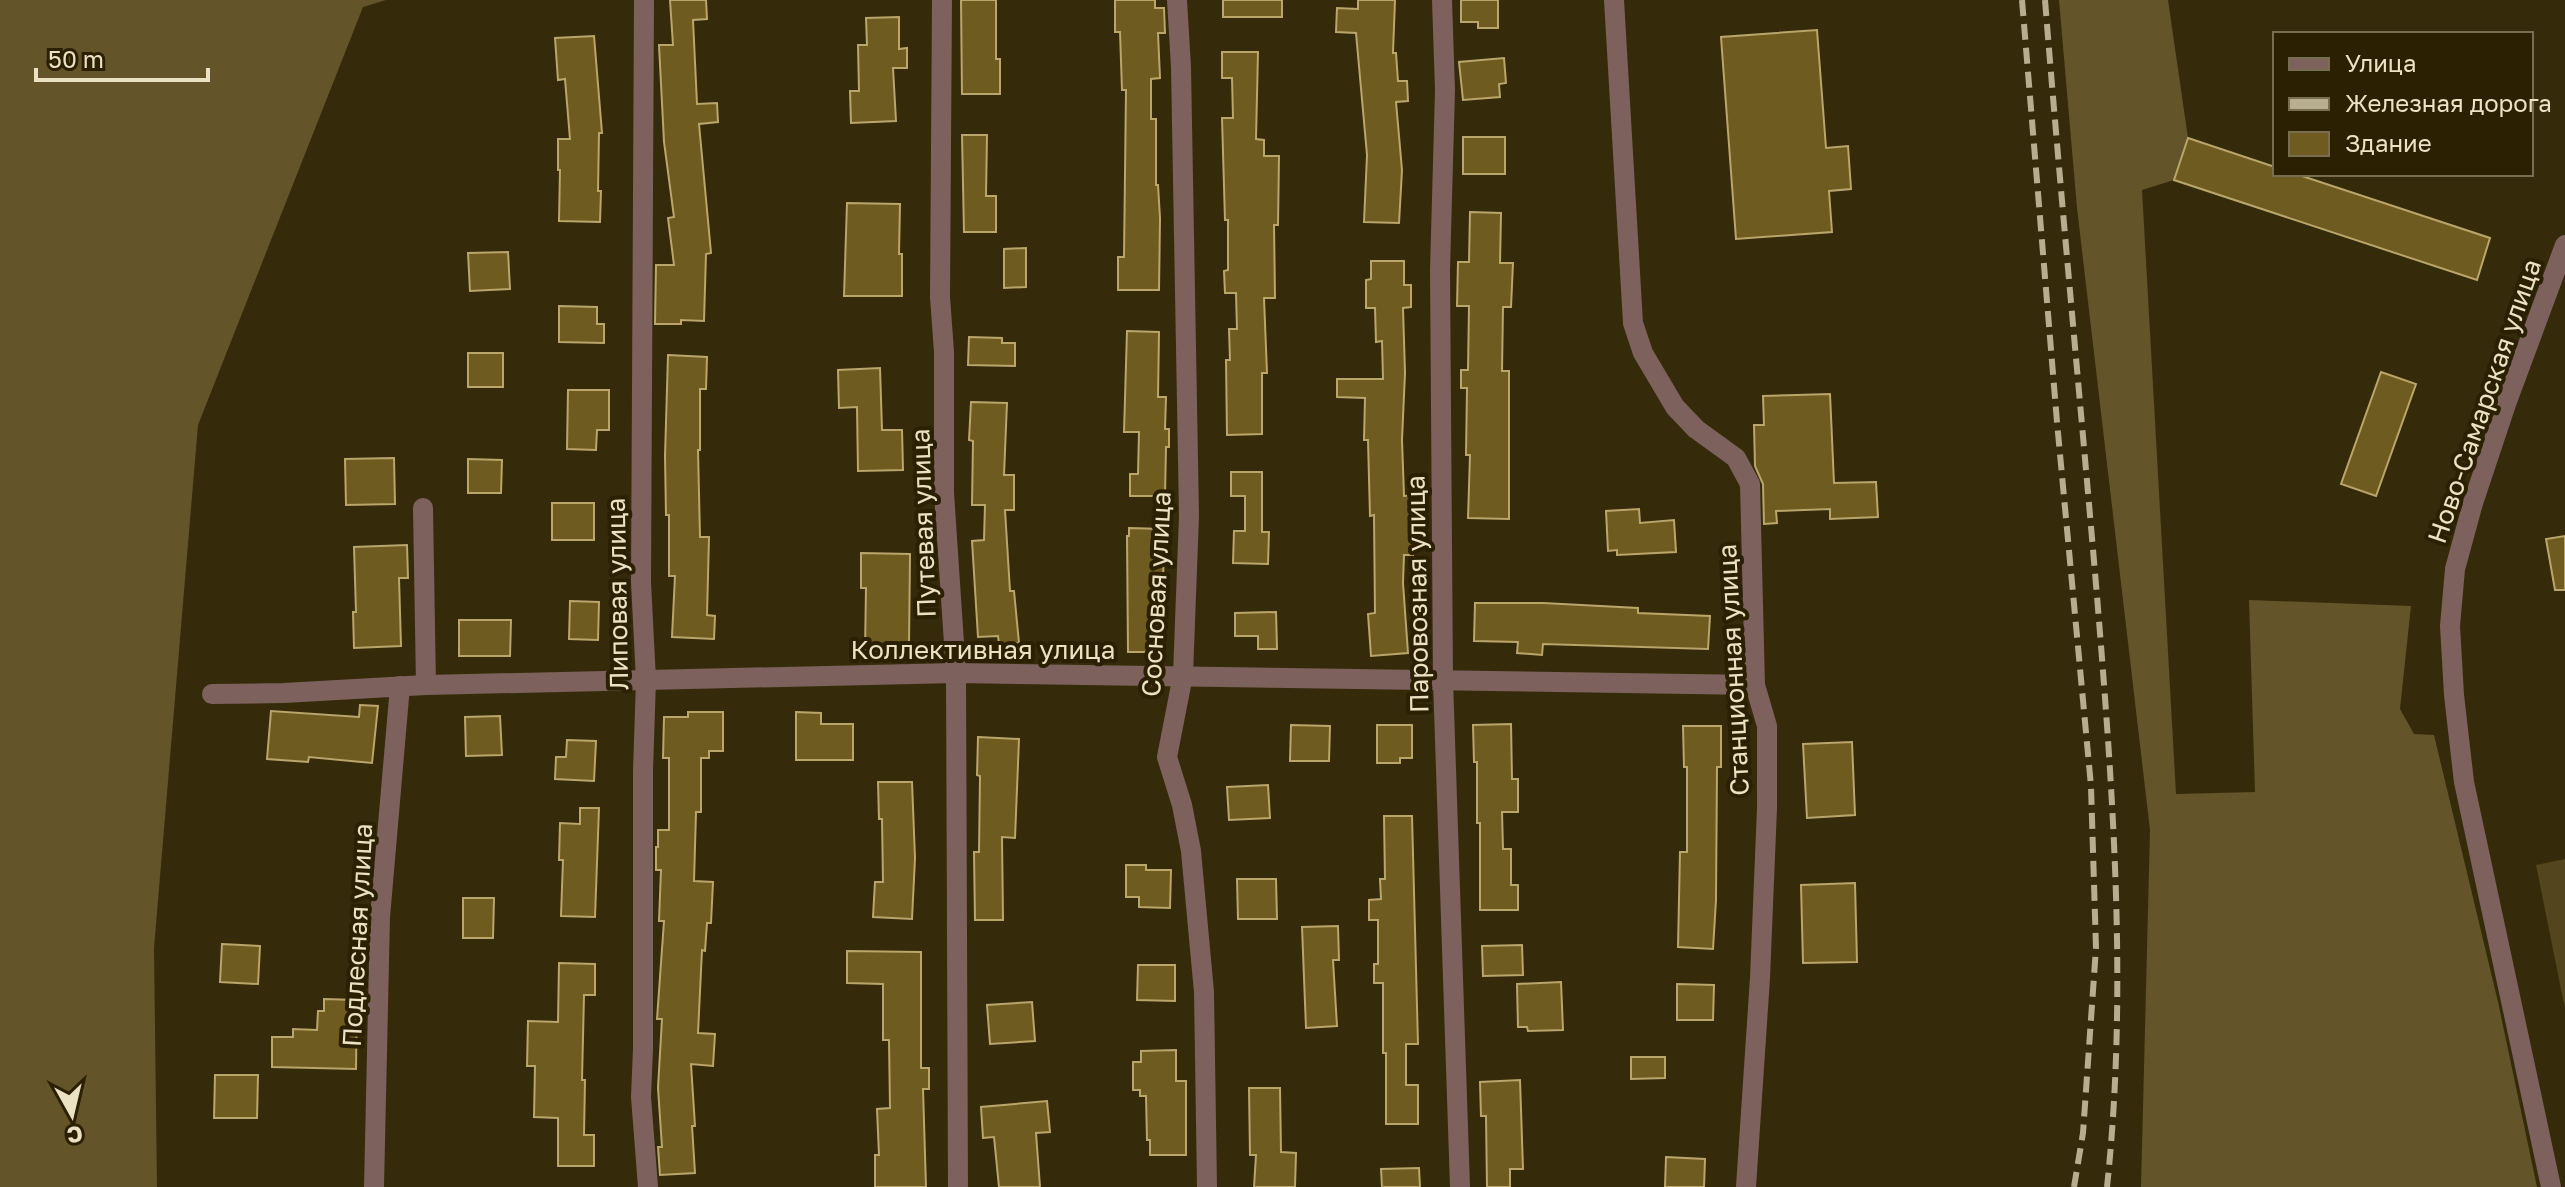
<svg xmlns="http://www.w3.org/2000/svg" width="2565" height="1187" font-family="'Golos Text',sans-serif">
<style>
.green{fill:#53461f}
.forest{fill:#635429}
.building{fill:#6e5b1f;stroke:#baa56a;stroke-width:2}
.lines{fill:none;stroke-linecap:round;stroke-linejoin:round}
.minor{stroke:#7c615c;stroke-width:20}
.rail{stroke:#b7ad8f;stroke-width:6;stroke-dasharray:16 8;stroke-linecap:butt}
.labels{text-anchor:middle;dominant-baseline:central;stroke-width:8;stroke-linejoin:round;paint-order:stroke}
.street-label{font-size:26px;fill:#ebe1c3;stroke:#2b2102}
</style>
<rect width="100%" height="100%" fill="#352b0b"/>
<polygon class="green" points="2565,859 2565,1009 2536,865"/>
<g class="forest">
<polygon points="0,0 386,0 363,7 198,425 154,948 157,1187 0,1187"/>
<polygon points="2059,0 2168,0 2188,138 2174,180 2142,190 2176,794 2255,792 2249,600 2411,606 2400,709 2414,734 2434,735 2498,1002 2537,1187 2141,1187 2150,830 2077,208"/>
</g>
<g class="building">
<polygon points="670,0 706,0 707,19 693,20 697,104 717,103 718,122 699,124 711,253 706,254 704,321 681,320 681,324 655,324 656,265 674,265 668,218 674,217 664,142 659,45 673,45"/>
<polygon points="961,0 996,0 996,59 1000,59 1000,94 962,94"/>
<polygon points="1115,0 1155,0 1155,8 1164,8 1165,33 1158,33 1160,78 1151,79 1151,119 1156,119 1156,185 1158,185 1160,218 1159,290 1118,290 1118,257 1124,257 1126,90 1122,90 1120,32 1115,32"/>
<rect x="1223" y="0" width="59" height="17"/>
<polygon points="1358,0 1395,0 1393,53 1396,53 1398,81 1407,81 1408,101 1396,102 1402,170 1399,223 1364,222 1367,155 1356,33 1336,32 1337,8 1358,9"/>
<polygon points="1461,0 1498,0 1498,28 1478,28 1478,22 1461,22"/>
<polygon points="899,17 899,49 907,48 907,68 893,68 896,121 851,123 850,91 859,91 858,45 867,45 866,18"/>
<polygon points="1817,30 1826,148 1848,146 1851,189 1829,191 1832,232 1736,239 1721,37"/>
<polygon points="594,36 602,133 599,133 598,191 601,191 600,222 559,221 560,170 558,170 558,139 570,139 565,79 558,80 555,38"/>
<polygon points="1222,52 1258,52 1256,139 1264,140 1264,156 1279,156 1278,225 1274,225 1275,298 1264,298 1267,373 1262,373 1262,434 1227,435 1226,360 1230,360 1229,329 1237,329 1236,293 1225,293 1224,271 1228,270 1228,220 1225,220 1222,118 1233,118 1232,78 1222,78"/>
<polygon points="1504,58 1506,83 1499,84 1500,97 1463,100 1459,62"/>
<polygon points="962,135 987,135 986,196 996,196 996,232 964,232"/>
<rect x="1463" y="137" width="42" height="37"/>
<polygon points="2188,138 2275,167 2275,174 2296,174 2490,238 2477,280 2174,180"/>
<polygon points="847,203 900,204 899,254 902,254 902,296 844,296"/>
<polygon points="1470,212 1501,213 1500,263 1513,263 1511,307 1503,307 1502,371 1509,371 1509,519 1468,518 1470,455 1466,455 1467,388 1461,388 1461,370 1468,370 1469,306 1457,306 1458,262 1469,262"/>
<polygon points="1026,248 1026,287 1004,288 1004,249"/>
<polygon points="508,252 510,289 470,291 468,253"/>
<polygon points="1371,261 1404,261 1404,285 1411,285 1411,307 1403,308 1405,373 1402,440 1404,496 1416,495 1417,514 1412,514 1413,555 1404,555 1403,583 1408,653 1371,656 1368,614 1375,613 1374,515 1370,516 1368,440 1364,440 1365,398 1337,397 1337,379 1383,379 1382,341 1376,342 1375,308 1366,308 1366,280 1371,279"/>
<polygon points="559,306 597,307 597,324 604,324 604,343 559,342"/>
<polygon points="1127,331 1159,332 1158,397 1166,397 1165,429 1169,429 1169,447 1166,447 1165,496 1130,496 1130,474 1138,474 1139,432 1124,432"/>
<polygon points="969,337 1002,338 1002,343 1015,343 1015,366 968,365"/>
<rect x="468" y="353" width="35" height="34"/>
<polygon points="668,355 707,357 706,389 700,389 700,450 698,450 700,537 709,537 707,615 715,616 714,639 672,637 675,576 669,576 669,515 666,515 665,456"/>
<polygon points="880,368 882,430 902,430 903,470 858,471 857,407 839,408 838,370"/>
<polygon points="2381,372 2416,384 2376,496 2341,484"/>
<polygon points="568,390 609,390 609,430 597,430 596,450 567,449"/>
<polygon points="1830,394 1834,483 1876,482 1878,517 1830,519 1830,509 1776,511 1777,523 1764,524 1763,484 1755,466 1754,425 1764,425 1763,396"/>
<polygon points="971,402 1007,403 1004,475 1014,475 1014,510 1005,510 1010,591 1014,591 1019,643 999,644 998,636 978,637 972,541 984,540 985,505 972,505 973,441 969,440"/>
<polygon points="394,458 395,504 346,505 345,459"/>
<polygon points="468,459 502,460 501,493 468,493"/>
<polygon points="1231,472 1262,472 1262,532 1269,532 1268,564 1233,563 1234,531 1245,531 1245,496 1231,496"/>
<rect x="552" y="503" width="42" height="37"/>
<polygon points="1639,509 1640,523 1674,520 1676,552 1617,555 1617,550 1608,551 1606,511"/>
<polygon points="1129,528 1164,529 1162,652 1128,652 1127,536 1129,536"/>
<polygon points="2565,536 2565,590 2555,590 2546,539"/>
<polygon points="407,545 408,578 399,578 401,646 354,648 353,612 356,612 354,547"/>
<polygon points="861,553 910,554 909,645 885,645 886,651 865,651 866,588 861,588"/>
<polygon points="570,601 599,602 598,640 569,639"/>
<polygon points="1475,603 1543,603 1638,608 1638,613 1710,616 1708,649 1543,644 1542,655 1517,653 1518,642 1474,641"/>
<polygon points="1276,612 1277,649 1258,649 1258,636 1235,636 1235,613"/>
<polygon points="459,620 511,620 510,656 459,656"/>
<polygon points="360,705 378,706 372,763 309,757 308,762 267,759 271,711 359,717"/>
<polygon points="688,712 723,712 723,751 709,751 709,758 701,758 701,812 696,812 694,881 713,882 711,923 707,923 705,951 702,950 698,1033 715,1034 713,1066 691,1064 695,1126 692,1126 695,1173 660,1175 658,1147 662,1147 658,1088 662,1019 657,1019 664,921 659,921 661,870 656,870 656,847 658,847 658,830 669,830 669,758 663,758 664,717 688,717"/>
<polygon points="796,712 821,713 821,724 853,724 853,760 796,760"/>
<polygon points="500,716 502,755 466,756 465,717"/>
<polygon points="1511,724 1512,779 1518,779 1518,812 1502,812 1503,849 1511,849 1511,885 1518,885 1518,910 1480,910 1480,823 1477,823 1477,762 1474,762 1473,725"/>
<polygon points="1291,725 1330,726 1329,761 1290,761"/>
<polygon points="1377,725 1412,725 1412,758 1400,758 1400,763 1377,763"/>
<polygon points="1683,726 1721,726 1721,767 1717,767 1716,900 1713,949 1678,947 1680,852 1687,852 1687,767 1684,767"/>
<polygon points="978,737 1019,739 1015,838 1002,837 1003,920 975,920 974,852 979,852 980,776 977,775"/>
<polygon points="567,740 596,741 594,781 555,779 556,757 566,757"/>
<polygon points="1852,742 1855,815 1807,818 1803,744"/>
<polygon points="878,782 912,782 915,858 912,919 873,917 875,882 883,882 882,819 879,819"/>
<polygon points="1268,785 1270,818 1229,820 1227,787"/>
<polygon points="580,808 599,808 595,917 561,916 563,860 559,860 560,823 580,824"/>
<polygon points="1384,816 1412,816 1418,1044 1406,1044 1406,1085 1418,1085 1418,1124 1386,1124 1386,1053 1383,1053 1383,983 1374,983 1374,964 1378,964 1378,920 1369,920 1369,900 1381,899 1380,879 1385,879"/>
<polygon points="1126,865 1146,865 1146,870 1171,870 1170,908 1139,907 1139,897 1126,897"/>
<polygon points="1237,879 1276,879 1277,919 1238,919"/>
<polygon points="1855,883 1857,962 1803,963 1801,885"/>
<polygon points="463,898 494,898 493,938 463,938"/>
<polygon points="1338,926 1339,960 1333,960 1337,1026 1306,1028 1302,927"/>
<polygon points="222,944 260,946 258,984 220,982"/>
<polygon points="1522,945 1523,975 1483,976 1482,946"/>
<polygon points="847,951 921,952 921,1068 929,1068 929,1089 923,1089 926,1187 875,1187 875,1155 879,1155 877,1109 890,1108 889,1040 883,1040 883,984 847,983"/>
<polygon points="559,963 595,964 595,995 584,995 582,1080 585,1080 584,1135 594,1135 594,1166 558,1166 558,1118 534,1117 535,1066 527,1066 528,1021 558,1022"/>
<polygon points="1138,965 1175,965 1175,1001 1137,1000"/>
<polygon points="1561,982 1563,1030 1528,1031 1527,1027 1518,1027 1517,984"/>
<polygon points="1677,984 1714,985 1713,1020 1677,1020"/>
<polygon points="324,999 357,1000 356,1069 272,1067 272,1037 293,1037 293,1029 317,1030 318,1011 324,1011"/>
<polygon points="1032,1002 1035,1041 990,1044 987,1005"/>
<polygon points="1176,1050 1176,1081 1186,1081 1186,1155 1150,1155 1150,1140 1147,1140 1146,1096 1140,1096 1140,1090 1133,1090 1133,1062 1141,1062 1141,1051"/>
<polygon points="1631,1057 1665,1057 1665,1078 1631,1079"/>
<polygon points="215,1075 258,1075 257,1118 214,1118"/>
<polygon points="1520,1080 1523,1169 1510,1169 1510,1187 1487,1187 1486,1116 1481,1116 1480,1082"/>
<polygon points="1249,1088 1280,1088 1281,1152 1296,1153 1295,1187 1254,1187 1256,1155 1250,1155"/>
<polygon points="1047,1101 1050,1132 1036,1133 1040,1187 999,1187 994,1137 983,1138 981,1107"/>
<polygon points="1666,1157 1705,1159 1704,1187 1665,1187"/>
<polygon points="1419,1168 1420,1187 1382,1187 1381,1169"/>
</g>
<g class="lines">
<g class="minor">
<polyline points="644,0 641,582 646,680 643,771 643,1049 641,1097 648,1187"/>
<polyline points="942,0 940,297 944,352 944,493 956,673 958,1187"/>
<polyline points="1177,0 1181,67 1189,516 1183,675 1167,757 1182,805 1191,851 1199,938 1204,992 1207,1187"/>
<polyline points="1442,0 1445,90 1440,270 1443,680 1460,1187"/>
<polyline points="1614,0 1633,323 1643,353 1675,407 1696,429 1736,458 1750,484 1755,685 1767,726 1767,808 1760,978 1746,1187"/>
<polyline points="423,508 426,685"/>
<polyline points="212,694 284,693 426,685 956,673 1755,685"/>
<polyline points="374,1187 380,917 400,686"/>
<polyline points="2551,1187 2464,782 2454,695 2450,626 2455,569 2473,503 2506,404 2565,245"/>
</g>
<g class="rail">
<polyline points="2022,0 2057,422 2091,786 2096,948 2083,1133 2074,1187"/>
<path d="M2045,0C2061,199 2080,397 2097,596C2113,793 2128,990 2107,1187"/>
</g>
</g>
<g class="labels">
<g class="street-label">
<text transform="translate(2484 401) rotate(-71)">Ново-Самарская улица</text>
<text transform="translate(923 523) rotate(-92)">Путевая улица</text>
<text transform="translate(617 594) rotate(-91)">Липовая улица</text>
<text transform="translate(1156 594) rotate(-87)">Сосновая улица</text>
<text transform="translate(1417 594) rotate(-91)">Паровозная улица</text>
<text x="983" y="649">Коллективная улица</text>
<text transform="translate(1733 670) rotate(-93)">Станционная улица</text>
<text transform="translate(357 935) rotate(-87)">Подлесная улица</text>
</g>
</g>
<rect x="2273" y="32" width="260" height="144" fill="#2b2102" stroke="#786e4f" stroke-width="2"/>
<rect x="2289" y="58" width="40" height="12" fill="#7c615c" stroke="#786e4f" stroke-width="2"/>
<text x="2345" y="72" font-size="24" fill="#ebe1c3">Улица</text>
<rect x="2289" y="98" width="40" height="12" fill="#b7ad8f" stroke="#786e4f" stroke-width="2"/>
<text x="2345" y="112" font-size="24" fill="#ebe1c3">Железная дорога</text>
<rect x="2289" y="132" width="40" height="24" fill="#6e5b1f" stroke="#786e4f" stroke-width="2"/>
<text x="2345" y="152" font-size="24" fill="#ebe1c3">Здание</text>
<g transform="translate(72 1115) rotate(172)" stroke="#2b2102" stroke-width="6" paint-order="stroke">
<path d="M0-6L14 30L0 20L-14 30Z" fill="#ebe1c3"/>
<text y="-12" font-size="22" font-weight="bold" text-anchor="middle" fill="#ebe1c3">С</text>
</g>
<path d="M36 68v12h172v-12" fill="none" stroke="#ebe1c3" stroke-width="4"/>
<text x="48" y="68" font-size="24" fill="#ebe1c3" stroke="#2b2102" stroke-width="6" paint-order="stroke">50 m</text>
</svg>
